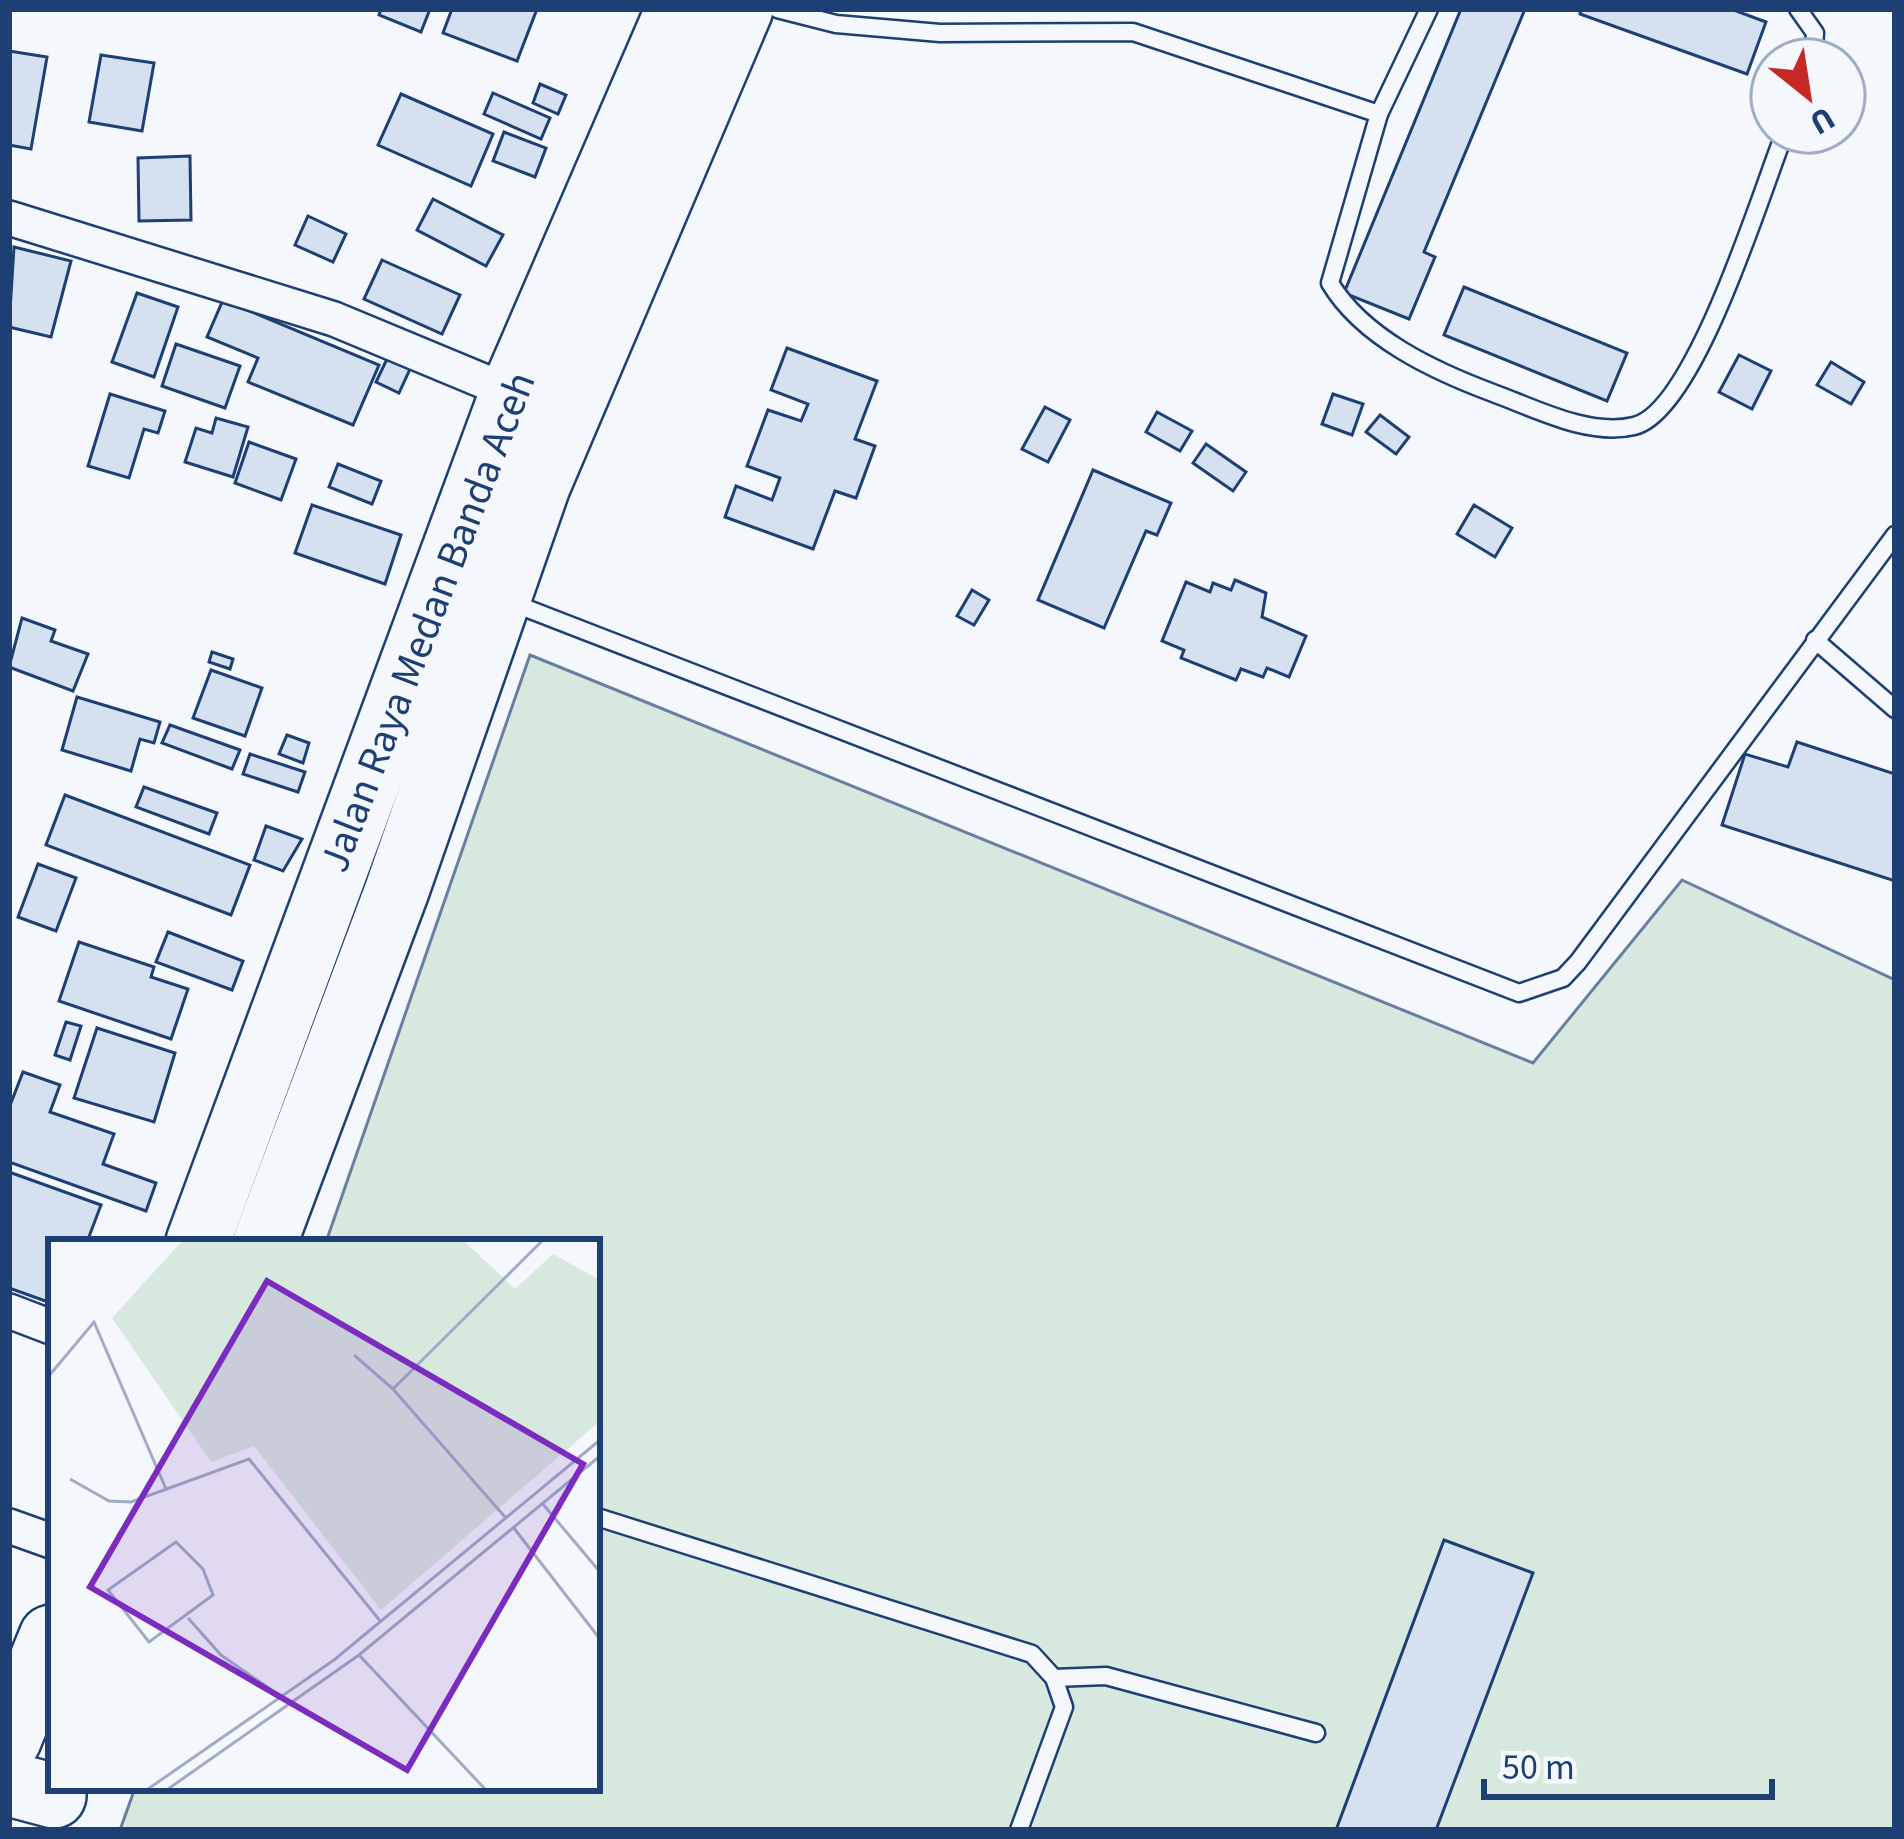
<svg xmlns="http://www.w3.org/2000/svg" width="1904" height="1839" font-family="'Source Sans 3',sans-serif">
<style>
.green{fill:#d7e8df;stroke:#687fa3;stroke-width:3}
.building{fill:#d5e0f0;stroke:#1d3f73;stroke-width:3}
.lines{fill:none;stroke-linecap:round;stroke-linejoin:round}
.lane-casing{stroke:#1d3f73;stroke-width:21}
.street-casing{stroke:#1d3f73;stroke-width:38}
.highway-casing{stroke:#1d3f73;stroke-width:68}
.lane{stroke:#f4f7fb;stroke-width:16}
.street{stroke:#f4f7fb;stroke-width:33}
.highway{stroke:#f4f7fb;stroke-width:63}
.labels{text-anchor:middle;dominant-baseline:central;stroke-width:9;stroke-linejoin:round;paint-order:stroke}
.street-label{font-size:42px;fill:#1d3f73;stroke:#f4f7fb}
.inset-road{fill:none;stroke:#9eadc5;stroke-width:3}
.view{fill:#7b2cbf;fill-opacity:0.15;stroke:#7b2cbf;stroke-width:6}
.inset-edge{fill:none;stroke:#1d3f73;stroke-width:6}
</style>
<rect width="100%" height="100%" fill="#f4f7fb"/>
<polygon class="green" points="530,655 1533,1063 1682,880 1895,980 1895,1830 120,1830 135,1788 597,1788 597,1242 326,1242"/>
<g class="building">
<polygon points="381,9 430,9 421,32 379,15"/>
<polygon points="452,9 537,9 517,61 443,33"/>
<polygon points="1461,9 1525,9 1424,252 1435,257 1409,319 1344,293"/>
<polygon points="1581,9 1731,9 1766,22 1747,74 1580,14"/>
<polygon points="9,51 47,57 31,149 9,145"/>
<polygon points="101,55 154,63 142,131 89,122"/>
<polygon points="540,84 566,95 558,114 533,103"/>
<polygon points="493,93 550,118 541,139 484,114"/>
<polygon points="401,94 493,134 471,186 378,145"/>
<polygon points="504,132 546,148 535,177 493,161"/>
<polygon points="190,156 191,220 139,221 138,158"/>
<polygon points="433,199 503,235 486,266 417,230"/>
<polygon points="308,216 346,234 333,262 295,245"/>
<polygon points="14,247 71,261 51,337 9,327"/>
<polygon points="382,260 460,295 442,334 364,299"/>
<polygon points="1464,287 1627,353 1607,401 1444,335"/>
<polygon points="137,293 178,307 154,377 112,362"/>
<polygon points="223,300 379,365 353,425 248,382 258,358 207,337"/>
<polygon points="176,344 240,366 225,408 162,386"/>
<polygon points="787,348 877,381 855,439 875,446 856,498 835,491 813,549 725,517 736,486 772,500 780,478 747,466 768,410 801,421 808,404 771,390"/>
<polygon points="1739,355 1771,371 1752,409 1719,392"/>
<polygon points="387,359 410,369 399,393 376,382"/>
<polygon points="1831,362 1864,382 1851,404 1817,385"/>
<polygon points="110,394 165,411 158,433 144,429 129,478 88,466"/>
<polygon points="1333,394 1363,404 1352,435 1322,424"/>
<polygon points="1045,407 1070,420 1048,462 1022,449"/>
<polygon points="1157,412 1192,431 1180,451 1146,432"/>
<polygon points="1380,415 1409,437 1396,454 1366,432"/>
<polygon points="216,418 248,427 233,477 185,462 196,428 212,433"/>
<polygon points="249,442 296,459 281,500 235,483"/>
<polygon points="1206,444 1246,472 1233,491 1193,463"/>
<polygon points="338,464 381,481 372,504 329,487"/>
<polygon points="1093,470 1171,503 1157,535 1146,531 1104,628 1038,600"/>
<polygon points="312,505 401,535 385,584 295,553"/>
<polygon points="1474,505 1512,528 1495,557 1457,534"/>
<polygon points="1235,580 1266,593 1262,617 1306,636 1289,677 1267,668 1263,677 1241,669 1236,680 1181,658 1184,650 1162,641 1186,582 1210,592 1213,583 1231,590"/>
<polygon points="972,590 989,600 974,625 957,616"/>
<polygon points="22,618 55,630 51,641 88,654 73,691 9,667"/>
<polygon points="212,652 233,659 230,669 209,662"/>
<polygon points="211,670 262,688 245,736 193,718"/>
<polygon points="77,697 160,722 154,743 140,739 131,771 62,750"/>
<polygon points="170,725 240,750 232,769 162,743"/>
<polygon points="287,735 309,743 303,763 279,754"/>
<polygon points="1797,742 1895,774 1895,881 1722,825 1745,754 1788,767"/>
<polygon points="250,754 305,772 298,792 243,774"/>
<polygon points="144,787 217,813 209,834 136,807"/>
<polygon points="65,795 250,865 231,915 46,845"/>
<polygon points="266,826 302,839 283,871 254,860"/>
<polygon points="38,864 76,878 56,931 18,917"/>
<polygon points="168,932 243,961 232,990 156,962"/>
<polygon points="79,942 154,967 151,977 188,989 171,1039 59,1001"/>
<polygon points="66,1022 81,1026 70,1060 55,1055"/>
<polygon points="97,1028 175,1053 154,1122 74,1098"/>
<polygon points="23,1072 60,1085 50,1112 114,1134 103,1164 156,1183 146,1211 9,1162 9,1108"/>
<polygon points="9,1172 101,1205 87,1242 51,1242 51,1303 9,1288"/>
<polygon points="1444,1540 1533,1573 1436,1830 1336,1830"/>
</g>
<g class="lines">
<g class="lane-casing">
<g id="lane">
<polyline points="777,9 836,24 940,33 1133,32 1379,114"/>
<path d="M1429,9L1379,114L1330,283C1363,338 1434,371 1493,393C1534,408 1589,437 1634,426C1695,412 1761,192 1785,132"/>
<polyline points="1798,9 1815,33 1813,60"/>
<polyline points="510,602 1519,993 1563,978 1578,962 1895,535"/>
<polyline points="1815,640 1895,709"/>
<polyline points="597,1517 1032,1654 1054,1678 1064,1707 1019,1830"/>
<polyline points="1054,1678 1106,1676 1316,1733"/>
</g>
</g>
<g class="street-casing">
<g id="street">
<polyline points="9,218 334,319 512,393"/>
<polyline points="9,1311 51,1327"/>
<polyline points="9,1526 51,1541"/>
</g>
</g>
<g class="highway-casing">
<g id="highway">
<polyline points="198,1242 512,393 678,9"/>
<polyline points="265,1242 397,890 538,486 741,9"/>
<polyline points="9,1740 51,1637"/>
<polyline points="9,1784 54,1796"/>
</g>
</g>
<use href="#lane" class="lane"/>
<use href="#street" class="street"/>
<use href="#highway" class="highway"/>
</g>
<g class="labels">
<g class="street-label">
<text transform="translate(428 622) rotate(-69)">Jalan Raya Medan Banda Aceh</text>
</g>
</g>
<g transform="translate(48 1239)">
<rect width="552" height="552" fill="#f4f7fb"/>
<path d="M134,2H416L467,50L505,15L552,41V182L333,371L206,207L163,223L64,79Z" fill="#d7e8df"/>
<path class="inset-road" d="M306,116L345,150M0,138L46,83L118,250M22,240L61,262L83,263L201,220L333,383M494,264L552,333M457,278L345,150L494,2M465,288L552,400M128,303L155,330L165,356L101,403L60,351ZM140,379L173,416L235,459M311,416L437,550M100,550L286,421L552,201M120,550L311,416L552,217"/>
<path class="view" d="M219,42L535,225L359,531L42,348Z"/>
<rect width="552" height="552" class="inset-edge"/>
</g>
<rect width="1904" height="1839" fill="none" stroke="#1d3f73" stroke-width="24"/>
<g transform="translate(1808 96) rotate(150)"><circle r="57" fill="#f4f7fb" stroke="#9eadc5" stroke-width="3"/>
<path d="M0-9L21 45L0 30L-21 45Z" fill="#c62828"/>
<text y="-18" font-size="33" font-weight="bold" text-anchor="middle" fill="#1d3f73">U</text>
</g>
<path d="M1484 1779v18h288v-18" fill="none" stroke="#1d3f73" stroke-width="6"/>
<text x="1502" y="1779" font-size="36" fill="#1d3f73" stroke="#f4f7fb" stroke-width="9" paint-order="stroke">50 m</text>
</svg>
